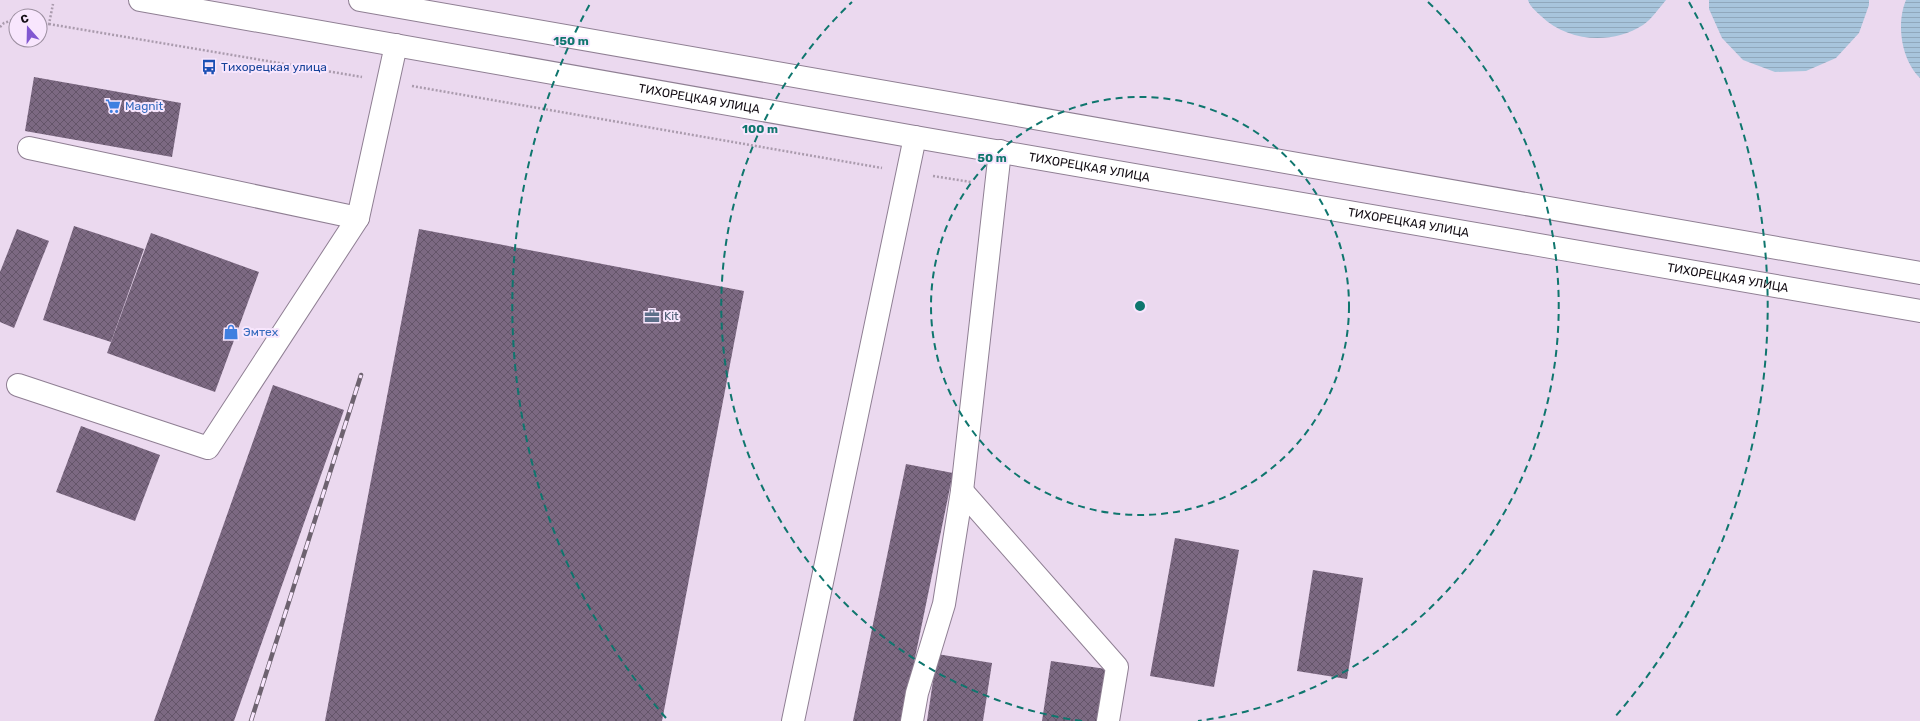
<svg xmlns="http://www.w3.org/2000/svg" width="1920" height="721" font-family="Rubik,sans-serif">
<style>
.water{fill:url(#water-rules)}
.building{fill:url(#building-cross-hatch)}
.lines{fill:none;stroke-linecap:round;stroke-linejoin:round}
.minor-casing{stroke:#8f7f93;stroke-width:24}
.major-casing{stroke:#8f7f93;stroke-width:24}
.path{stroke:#aa9bad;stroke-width:2.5;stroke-dasharray:2 2;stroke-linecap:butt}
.minor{stroke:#fff;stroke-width:22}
.major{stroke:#fff;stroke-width:22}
.rail-casing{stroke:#6d626f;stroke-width:4.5}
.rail{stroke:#f8e6fd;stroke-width:3;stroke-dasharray:9;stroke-linecap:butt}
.ring{fill:none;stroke:#0f766e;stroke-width:2;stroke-dasharray:7 5}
.labels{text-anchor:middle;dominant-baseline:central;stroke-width:4;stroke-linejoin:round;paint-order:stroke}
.transit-label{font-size:12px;fill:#164399;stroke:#f8e6fd;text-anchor:start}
.street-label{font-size:12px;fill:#130d14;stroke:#f8e6fd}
.shop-label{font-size:12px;fill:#366cbe;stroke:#f8e6fd;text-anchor:start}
.service-label{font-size:12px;fill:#4e5e75;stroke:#f8e6fd;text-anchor:start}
.centre{fill:#0f766e;stroke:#f8e6fd;stroke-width:2}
.ring-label{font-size:12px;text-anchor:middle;font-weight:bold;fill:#0f766e;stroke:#f8e6fd;stroke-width:4;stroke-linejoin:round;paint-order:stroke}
</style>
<defs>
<pattern id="water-rules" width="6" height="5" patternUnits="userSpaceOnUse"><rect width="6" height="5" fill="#a8c5dc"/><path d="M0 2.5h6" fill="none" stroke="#90a8bc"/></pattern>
<pattern id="building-cross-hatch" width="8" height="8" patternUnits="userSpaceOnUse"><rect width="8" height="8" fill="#7c6982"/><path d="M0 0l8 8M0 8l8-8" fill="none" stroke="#645569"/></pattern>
</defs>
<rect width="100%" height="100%" fill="#ebd9ef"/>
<g class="water">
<path d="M1528,0H1666C1659,8 1652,19 1643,25C1612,45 1568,42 1541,16C1536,11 1530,7 1528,0Z"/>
<polygon points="1709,0 1869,0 1869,5 1859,33 1836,58 1806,71 1775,72 1743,60 1722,38 1709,9"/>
<path d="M1906,0H1920V78C1901,60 1896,23 1906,0Z"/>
</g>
<g class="building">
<polygon points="34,77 181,103 172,157 25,131"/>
<polygon points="74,226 144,249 111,342 43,320"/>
<polygon points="17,229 49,241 14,328 0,322 0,272"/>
<polygon points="419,229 744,291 662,721 325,721"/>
<polygon points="151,233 259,272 215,392 107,353"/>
<polygon points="273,385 344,410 234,721 154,721"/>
<polygon points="81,426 160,455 135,521 56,492"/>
<polygon points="906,464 953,473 902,721 853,721"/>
<polygon points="1175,538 1239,550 1214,687 1150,676"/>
<polygon points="1313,570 1363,578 1347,679 1297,671"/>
<polygon points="937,654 992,663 983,721 927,721"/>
<polygon points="1051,661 1106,669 1099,721 1042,721"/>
</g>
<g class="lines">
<g class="minor-casing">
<g id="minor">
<polyline points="29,148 358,218 396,45"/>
<polyline points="18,385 208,448 358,218"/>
<polyline points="962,491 1117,667 1108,721"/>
<polyline points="793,721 915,137"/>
<polyline points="912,721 917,693 944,604 962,491 1000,151"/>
</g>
</g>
<g class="major-casing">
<g id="major">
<path id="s1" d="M140,0L915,137L1920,311"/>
<polyline points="360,0 1920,273"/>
</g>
</g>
<g class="path">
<polyline points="40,23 49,24 53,4"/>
<polyline points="49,24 362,77"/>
<polyline points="0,27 4,23 16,19"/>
<polyline points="412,86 882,168"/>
<polyline points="933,176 971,182"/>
</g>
<use href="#minor" class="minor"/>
<use href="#major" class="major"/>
<g class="rail-casing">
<polyline id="rail" points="251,721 361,375"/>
</g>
<use href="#rail" class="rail"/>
</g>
<g class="ring">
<circle cx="1140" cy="306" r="209"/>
<path d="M1082 721A419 419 0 0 1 852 2M1428 2A419 419 0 0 1 1198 721"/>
<path d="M666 718A628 628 0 0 1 591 2M1689 2A628 628 0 0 1 1614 718"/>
</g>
<defs>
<g id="bus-bare" transform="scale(1.2)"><path d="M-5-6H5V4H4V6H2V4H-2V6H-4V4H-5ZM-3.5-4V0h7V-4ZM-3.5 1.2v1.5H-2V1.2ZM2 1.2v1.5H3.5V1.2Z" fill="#1a4fb4" stroke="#f8e6fd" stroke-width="2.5" paint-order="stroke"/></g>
<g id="supermarket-bare" transform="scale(1.2)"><path d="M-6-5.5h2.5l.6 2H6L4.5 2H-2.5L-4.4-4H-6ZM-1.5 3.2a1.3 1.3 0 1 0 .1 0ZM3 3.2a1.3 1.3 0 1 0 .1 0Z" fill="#3f7fe0" stroke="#f8e6fd" stroke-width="2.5" paint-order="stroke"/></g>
<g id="office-bare" transform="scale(1.2)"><path d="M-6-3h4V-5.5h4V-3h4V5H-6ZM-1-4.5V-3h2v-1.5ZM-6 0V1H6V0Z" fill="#5c6f8a" stroke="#f8e6fd" stroke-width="2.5" paint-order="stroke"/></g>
<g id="shop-bare" transform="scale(1.2)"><path d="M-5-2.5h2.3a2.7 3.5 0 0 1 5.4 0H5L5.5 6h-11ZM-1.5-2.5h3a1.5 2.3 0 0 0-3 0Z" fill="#3f7fe0" stroke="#f8e6fd" stroke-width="2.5" paint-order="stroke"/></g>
</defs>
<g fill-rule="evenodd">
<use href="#bus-bare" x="209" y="67"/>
<use href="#supermarket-bare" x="113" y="106"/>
<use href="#office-bare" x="652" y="316"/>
<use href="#shop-bare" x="231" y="332"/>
</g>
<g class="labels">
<g class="transit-label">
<text x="221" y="67">Тихорецкая улица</text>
</g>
<g class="street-label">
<text stroke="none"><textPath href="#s1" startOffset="568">ТИХОРЕЦКАЯ УЛИЦА</textPath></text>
<text stroke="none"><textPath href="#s1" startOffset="964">ТИХОРЕЦКАЯ УЛИЦА</textPath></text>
<text stroke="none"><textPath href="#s1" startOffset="1288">ТИХОРЕЦКАЯ УЛИЦА</textPath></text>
<text stroke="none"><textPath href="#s1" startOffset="1612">ТИХОРЕЦКАЯ УЛИЦА</textPath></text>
</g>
<g class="shop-label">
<text x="125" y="106">Magnit</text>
<text x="243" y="332">Эмтех</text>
</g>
<g class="service-label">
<text x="664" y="316">Kit</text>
</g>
</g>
<circle cx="1140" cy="306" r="6" class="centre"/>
<g class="ring-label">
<text x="571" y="45">150 m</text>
<text x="760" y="133">100 m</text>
<text x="992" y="162">50 m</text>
</g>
<g transform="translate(28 28) rotate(340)"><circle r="19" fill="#f8e6fd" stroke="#9c8fa0"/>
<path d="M0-3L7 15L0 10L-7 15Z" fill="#8157d1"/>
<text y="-6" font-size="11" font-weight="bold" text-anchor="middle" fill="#130d14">С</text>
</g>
</svg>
